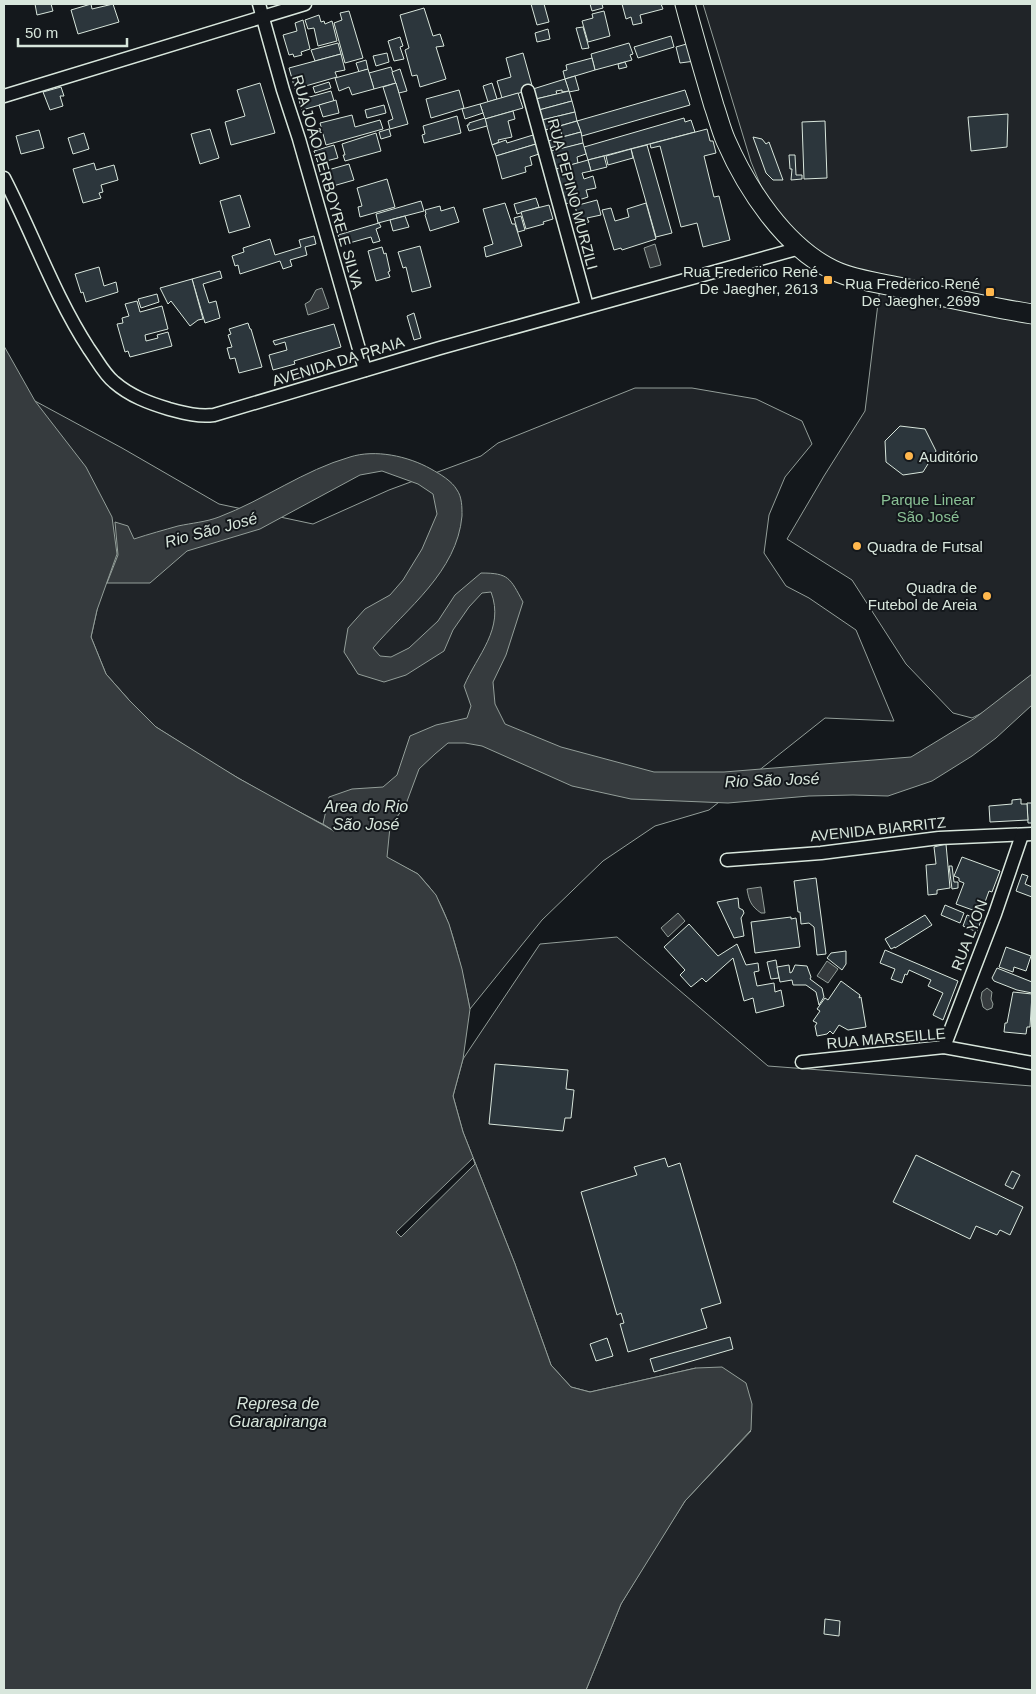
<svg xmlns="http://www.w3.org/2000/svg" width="1036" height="1694" font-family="Helvetica,sans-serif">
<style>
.green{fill:#202428;stroke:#939e99}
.water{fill:#363b3e;stroke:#939e99}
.pier{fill:#14181c;stroke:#939e99}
.building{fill:#2c363c;stroke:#d8e6dc}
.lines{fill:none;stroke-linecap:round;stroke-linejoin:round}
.minor-casing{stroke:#d8e6dc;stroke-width:15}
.secondary-casing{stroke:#d8e6dc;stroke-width:21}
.minor{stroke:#14181c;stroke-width:12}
.secondary{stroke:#14181c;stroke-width:19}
.poi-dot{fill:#ffb74d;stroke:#14181c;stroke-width:2}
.labels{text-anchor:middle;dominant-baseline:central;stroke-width:4;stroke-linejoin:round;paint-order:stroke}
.street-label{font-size:15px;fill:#d8e6dc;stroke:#14181c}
.poi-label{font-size:15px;fill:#d8e6dc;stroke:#14181c;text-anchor:end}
.park-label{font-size:15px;fill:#8ac095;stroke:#14181c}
.water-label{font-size:16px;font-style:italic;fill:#d8e6dc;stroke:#14181c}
</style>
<rect width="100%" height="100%" fill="#14181c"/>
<g class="green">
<polygon points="703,4 1032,4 1032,308 839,265 797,244 763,191 751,162"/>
<polygon points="880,287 1032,319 1032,679 996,706 972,718 953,713 906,664 852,580 787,539 824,476 865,411"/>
<path d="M635,388H692L756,399L802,421L812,444L785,477L769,515L764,553L786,586L809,598L856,630L894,721L825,718L709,810L655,826L603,861L542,920L470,1009C463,976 453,923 435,895C431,888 424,881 418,874L271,797L214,764L156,727L129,700L106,674L91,637L97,610L35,401L122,448L219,504L313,524L389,490L481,456L498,443Z"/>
<polygon points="617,937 768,1066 1032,1086 1032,1690 586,1690 621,1604 655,1548 685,1501 751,1431 696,1368 590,1392 571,1387 551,1365 515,1264 463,1132 453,1096 463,1059 540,944"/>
</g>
<g class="water">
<polygon points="655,244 661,265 650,268 644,248"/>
<polygon points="322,288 329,308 308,315 305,304 310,301 316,290"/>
<path d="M4,346L35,401L86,467L112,517L117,554L97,610L91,637L106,674L129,700L156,727L238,778L334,831L323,824L329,797L352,789L383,787L397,775L410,736L436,725L467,718L471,706L464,686C477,655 505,629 491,592L482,593L469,607L453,630L444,651L406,675L384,682L358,674L344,652L348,628L365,609L390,595L403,580L422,549L437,514L433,494L418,484L382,471L360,475L260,529L187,551L150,583H107L118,555L115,522L128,526L134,539C149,534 164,530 178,526C192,523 206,522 219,517C264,500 304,470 350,457C375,449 408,456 431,469C440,474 452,481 457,490C462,497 462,507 462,516C457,572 407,608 373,648L380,656L391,657L409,648L438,621L455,595L481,573C509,573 510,578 523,602L506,655L493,682L495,704L505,724L561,747L654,772H724L911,757L975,718L1032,674V705L996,738L972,756L932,781L888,796L853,795L809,796L728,803L631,799L572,786L482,746L465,743H448L435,754L419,769L406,804L390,827L387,857L418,874L436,895L449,924L462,969L470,1009L463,1059L453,1096L463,1132L515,1264L551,1365L571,1387L590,1392L696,1368L722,1367L746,1383L752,1404L751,1430L685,1501L621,1604L586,1690H4Z"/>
<path d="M761,887L765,913H761C751,906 749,901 747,889Z"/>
<polygon points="678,913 685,921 668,937 661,928"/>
<polygon points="827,961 838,969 828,983 817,976"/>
<polygon points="987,988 992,992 991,999 993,1004 992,1008 987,1010 983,1007 981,998 982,992"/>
</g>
<polygon class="pier" points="473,1158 475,1164 401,1237 396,1232"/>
<g class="building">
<polygon points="35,4 51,4 53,11 37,15"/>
<polygon points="91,4 92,9 113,4 119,22 78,34 71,10"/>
<polygon points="531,4 544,4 549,22 537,25"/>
<polygon points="590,4 602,4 603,8 592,11"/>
<polygon points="622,4 661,4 663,9 640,15 642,23 633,25 631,17 626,19"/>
<polygon points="424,8 433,36 440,34 444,46 436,47 446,79 420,87 417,75 412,76 405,50 409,48 400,15"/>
<polygon points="349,11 363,58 345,63 334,23 342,20 340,13"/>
<polygon points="604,11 610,36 588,42 582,21 593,18 592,14"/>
<polygon points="319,15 321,22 324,21 325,24 332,21 337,41 318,46 314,28 308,29 305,20"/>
<polygon points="303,20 310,49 301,52 302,55 294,57 293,54 289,55 283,35 297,31 295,23"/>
<polygon points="583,27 589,48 582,49 576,28"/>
<polygon points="548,29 550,39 537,42 535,33"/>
<polygon points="671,36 674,47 638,58 634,47"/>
<polygon points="400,37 403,46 400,47 404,59 394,61 388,41"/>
<polygon points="338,43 341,54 315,61 311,50"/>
<polygon points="629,43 633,54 630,55 632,60 595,70 591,54"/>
<polygon points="690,43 695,61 680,63 676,47"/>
<polygon points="387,53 389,62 376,66 373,56"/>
<polygon points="523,53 533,89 502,98 497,81 511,77 506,58"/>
<polygon points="341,54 345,70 335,72 337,77 295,89 289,68"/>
<polygon points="592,58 595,70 565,79 563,71 567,70 566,65"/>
<polygon points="366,60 368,69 359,72 356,63"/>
<polygon points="625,62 627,67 619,69 618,64"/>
<polygon points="391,67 396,83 374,89 369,73"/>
<polygon points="368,69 374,89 352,95 349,87 339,91 335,78"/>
<polygon points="400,69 407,91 399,93 392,72"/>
<polygon points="575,76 579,90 569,92 565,79"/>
<polygon points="565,79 569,91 562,92 562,90 556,91 557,94 536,99 533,89"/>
<polygon points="329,82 331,88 315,93 313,87"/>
<polygon points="260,83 275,133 231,145 225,122 245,116 237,90"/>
<polygon points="396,83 408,124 390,129 388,121 393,119 383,87"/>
<polygon points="492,83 497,99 488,102 483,86"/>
<polygon points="61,87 64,96 60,96 63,106 50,110 43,92"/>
<polygon points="459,90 464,108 431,118 426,99"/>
<polygon points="685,90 690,105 582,136 577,121"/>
<polygon points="331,91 334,101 302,110 299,100"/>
<polygon points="569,91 572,101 539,110 536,99"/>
<polygon points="518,93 523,108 485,119 480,104"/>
<polygon points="336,100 339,113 323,117 319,105"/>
<polygon points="572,101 575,112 542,120 539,110"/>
<polygon points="480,104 483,113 465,119 462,109"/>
<polygon points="384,105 386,113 367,118 365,110"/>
<polygon points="513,111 515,119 508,121 512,137 498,140 499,142 492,145 485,119"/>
<polygon points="575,112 577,121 545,130 542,120"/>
<polygon points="1008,114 1007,147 971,151 968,117"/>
<polygon points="352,115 355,127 380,120 383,129 326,145 320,123"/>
<polygon points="457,116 461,133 424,143 422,135 425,134 423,126"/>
<polygon points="485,118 487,126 469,131 467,125 469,125 469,123"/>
<polygon points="684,118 685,122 691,120 695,132 588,160 584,147"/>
<polygon points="577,121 581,132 562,137 560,126"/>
<polygon points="825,121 827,178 804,179 802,122"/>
<polygon points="210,129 219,158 200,164 191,134"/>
<polygon points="389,129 391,136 381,139 379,132"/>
<polygon points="707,129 710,141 713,141 716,153 704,156 714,197 719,196 730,240 703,247 697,223 681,227 660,146 651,148 650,144"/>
<polygon points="39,130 44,148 21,154 16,136"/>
<polygon points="581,132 583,143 561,149 560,145 550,148 548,141"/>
<polygon points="84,133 89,149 73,154 68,138"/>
<polygon points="376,133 381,151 345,161 343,155 345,155 342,144"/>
<polygon points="533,135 536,144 496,156 492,145 506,140 507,143"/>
<polygon points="753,137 762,139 766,144 769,142 783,180 773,180 766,173"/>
<polygon points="583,143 586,154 577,157 578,163 556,169 551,151"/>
<polygon points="536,144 539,154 530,157 532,165 525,167 526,172 502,179 496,156"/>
<polygon points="334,145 338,158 318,163 314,151"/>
<polygon points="647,145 672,233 656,237 631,149"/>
<polygon points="631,149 633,158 608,165 606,156"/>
<polygon points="789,155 795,155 796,175 802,175 802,179 791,180 792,169 790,169"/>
<polygon points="604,156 607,167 591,171 588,160"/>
<polygon points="588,160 591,171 582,173 584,179 593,176 596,188 586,190 588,197 566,204 556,169"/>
<polygon points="94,163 96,170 114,165 118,180 101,185 103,192 99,193 101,198 83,203 73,169"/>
<polygon points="349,164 354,180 333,186 328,170"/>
<polygon points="387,179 395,207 360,217 358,207 362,206 357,188"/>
<polygon points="240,195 250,227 229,233 220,201"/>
<polygon points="536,198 539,207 517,214 514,204"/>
<polygon points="597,200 601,215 587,218 589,222 580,225 575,206"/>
<polygon points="421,201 424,211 378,223 376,214"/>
<polygon points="505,203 512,224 515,224 522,246 486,257 484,247 493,244 483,209"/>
<polygon points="646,203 656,239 622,250 621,248 614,250 602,210 611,208 615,221 629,217 627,209"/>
<polygon points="549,205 553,219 543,222 544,224 526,229 521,212"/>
<polygon points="440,206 441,211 454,207 459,222 430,231 425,215 426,214 425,210"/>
<polygon points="405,216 409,227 393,231 390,220"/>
<polygon points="521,216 525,230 518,232 514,218"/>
<polygon points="379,223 381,227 376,229 380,241 373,243 371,237 342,245 338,235"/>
<polygon points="314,236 316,244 305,247 307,255 290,260 292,266 283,269 280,261 240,274 238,265 235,266 232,256 244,252 243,248 270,239 275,255 301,247 299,240"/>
<polygon points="420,246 431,287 412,292 406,267 403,268 398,252"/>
<polygon points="382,247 384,254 386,253 390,271 388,272 390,277 376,281 368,251"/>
<polygon points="99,267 104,286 116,282 118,292 86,302 83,292 81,293 75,274"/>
<polygon points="220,271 222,278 203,284 209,303 216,301 220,318 205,323 192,279"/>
<polygon points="192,279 203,319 198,320 190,326 171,301 168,304 160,288"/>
<polygon points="157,294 159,302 141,308 138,299"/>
<polygon points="137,301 140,312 162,306 168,329 145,335 146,341 158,338 157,335 168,332 172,346 130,357 128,351 125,352 117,324 123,323 122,318 129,316 125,304"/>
<polygon points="414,313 421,338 414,340 407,316"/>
<polygon points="248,323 250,329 251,329 262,367 239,373 235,358 230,359 227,348 232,347 228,335 231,334 229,329"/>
<polygon points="334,324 341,347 294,361 295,364 273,370 269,355 287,350 285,342 275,345 273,341"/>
<polygon points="900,426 925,429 936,451 923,472 903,475 886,462 885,441"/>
<polygon points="1032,796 1032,823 1028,823 1027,803 1032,803"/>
<polygon points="1021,799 1021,804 1027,804 1028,820 990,822 989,806 1012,804 1012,800"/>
<polygon points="946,844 950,888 937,890 937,894 928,895 926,865 936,864 934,847"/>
<polygon points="962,857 1000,871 992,892 989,891 981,913 956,904 964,883 959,881 959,878 954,876"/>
<polygon points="949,866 952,866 954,882 958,882 958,888 952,889"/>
<polygon points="1022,874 1028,876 1025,884 1032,887 1032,897 1016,891"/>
<polygon points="816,878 826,954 817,955 814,927 809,923 801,924 800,912 798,912 794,881"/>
<polygon points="738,898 739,908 743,910 744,913 741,918 744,936 734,938 717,902"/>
<polygon points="945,905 964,913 960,923 941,915"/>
<polygon points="925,915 932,925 895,948 895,947 891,949 885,939"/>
<polygon points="967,915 981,920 977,932 963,926"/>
<polygon points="791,917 791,919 796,918 800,947 755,953 751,922"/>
<polygon points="689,924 718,956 737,944 746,965 758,963 759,971 754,972 757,986 774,983 775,992 781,990 784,1006 756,1013 753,998 744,1001 733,958 706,982 702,978 691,987 680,975 685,970 664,947"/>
<polygon points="1006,947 1031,956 1026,971 1014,967 1013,972 999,967"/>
<polygon points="885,950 958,981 943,1020 933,1015 943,993 928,986 931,980 909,970 907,975 905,974 902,983 891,979 895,969 880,963"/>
<polygon points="846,951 846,964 842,970 827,958 831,953"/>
<polygon points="776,960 779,978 771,979 767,962"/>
<polygon points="789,965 790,973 792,972 795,965 807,966 811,977 810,979 822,988 824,997 819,1005 816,992 806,985 793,985 792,980 780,982 777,967"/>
<polygon points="997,968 1032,982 1032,993 1017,990 994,981 992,978"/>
<polygon points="841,981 860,995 859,998 861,997 866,1027 848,1030 839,1025 833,1034 830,1031 827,1034 817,1036 815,1026 817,1023 813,1021 820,1011 817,1009 825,998 828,1000"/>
<polygon points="1013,992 1032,994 1030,1027 1027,1027 1026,1034 1004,1032 1005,1023 1007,1023 1008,1018"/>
<polygon points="495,1064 568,1070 566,1089 574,1090 571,1118 565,1118 563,1131 489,1124"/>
<polygon points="916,1155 1023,1207 1010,1235 1000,1230 997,1235 976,1226 970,1239 893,1202"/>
<polygon points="665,1158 668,1167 680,1163 721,1303 701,1309 707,1328 628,1352 620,1324 624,1323 621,1313 617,1315 581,1192 637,1175 634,1167"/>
<polygon points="1012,1171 1020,1175 1013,1189 1005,1185"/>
<polygon points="730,1337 733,1349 654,1372 650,1359"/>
<polygon points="607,1338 613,1356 596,1361 590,1344"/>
<polygon points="825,1619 840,1621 839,1636 824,1634"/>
</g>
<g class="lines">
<g class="minor-casing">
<g id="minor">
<polyline points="259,4 283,90 299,139 365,370"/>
<polyline points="528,91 587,306"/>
<polyline points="4,96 305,4"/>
<path d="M4,178C33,234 54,295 89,349C97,360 104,374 114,382C130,396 149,403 169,409C184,413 198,417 214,415L440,348L800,248"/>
<polyline points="727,860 821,853 939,838 1032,834"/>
<polyline points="944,1047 995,914 1022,835"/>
<polyline points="802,1062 944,1047 1032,1063"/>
</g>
</g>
<g class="secondary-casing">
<path id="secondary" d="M685,4C694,38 704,72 714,106C718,117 721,130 726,141C747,189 785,247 833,270C854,280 880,283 903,288C946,297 988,307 1032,314"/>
</g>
<use href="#minor" class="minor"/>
<use href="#secondary" class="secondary"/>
</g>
<g class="poi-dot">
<rect x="823" y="275" width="10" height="10" rx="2.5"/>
<rect x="985" y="287" width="10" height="10" rx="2.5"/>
<circle cx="909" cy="456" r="5"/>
<circle cx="857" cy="546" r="5"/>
<circle cx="987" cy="596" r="5"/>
</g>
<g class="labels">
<g class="street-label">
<text transform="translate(328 182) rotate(74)">RUA JOÃO PERBOYRE E SILVA</text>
<text transform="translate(573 194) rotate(75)">RUA PEPINO MURZILI</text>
<text transform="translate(338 361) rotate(-17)">AVENIDA DA PRAIA</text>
<text transform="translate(878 829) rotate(-6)">AVENIDA BIARRITZ</text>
<text transform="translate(969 935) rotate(-69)">RUA LYON</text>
<text transform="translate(886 1038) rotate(-5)">RUA MARSEILLE</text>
</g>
<g class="poi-label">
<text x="818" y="271">Rua Frederico René<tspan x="818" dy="17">De Jaegher, 2613</tspan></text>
<text x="980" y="283">Rua Frederico René<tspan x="980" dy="17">De Jaegher, 2699</tspan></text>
<text x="919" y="456" text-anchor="start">Auditório</text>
<text x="867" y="546" text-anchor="start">Quadra de Futsal</text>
<text x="977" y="587">Quadra de<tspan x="977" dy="17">Futebol de Areia</tspan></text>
</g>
<g class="park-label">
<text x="928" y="499">Parque Linear<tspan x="928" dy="17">São José</tspan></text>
</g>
<g class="water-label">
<text transform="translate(211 530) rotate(-15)">Rio São José</text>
<text transform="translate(772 780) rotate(-2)">Rio São José</text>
<text x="366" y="806">Area do Rio<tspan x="366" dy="18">São José</tspan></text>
<text x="278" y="1403">Represa de<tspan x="278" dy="18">Guarapiranga</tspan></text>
</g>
</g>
<rect width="1036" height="1694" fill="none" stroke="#d8e6dc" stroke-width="10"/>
<path d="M18 38v8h109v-8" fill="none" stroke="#d8e6dc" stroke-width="2.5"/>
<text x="25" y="38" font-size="15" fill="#d8e6dc" stroke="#14181c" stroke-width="4" paint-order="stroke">50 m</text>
</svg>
